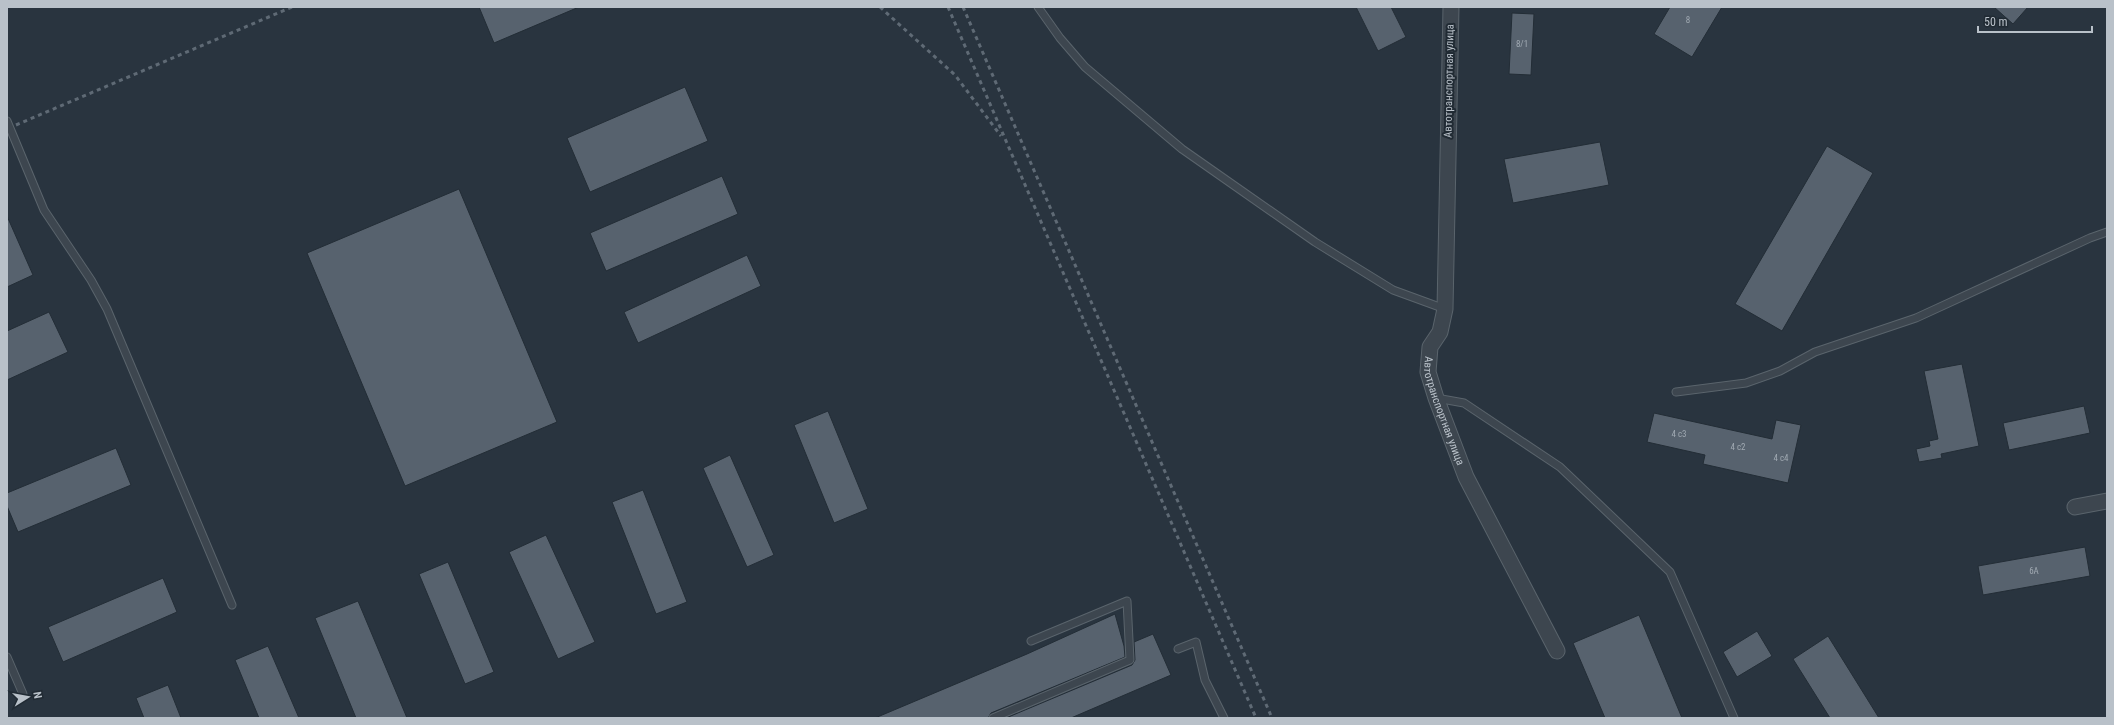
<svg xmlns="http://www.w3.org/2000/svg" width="2114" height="725" font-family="'Roboto Condensed',sans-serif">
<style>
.building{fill:#57626e;stroke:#232d36}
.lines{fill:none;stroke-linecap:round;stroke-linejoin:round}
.service-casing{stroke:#5a646c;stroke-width:9}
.minor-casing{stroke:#5a646c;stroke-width:17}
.service{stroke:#3d464f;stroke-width:7}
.minor{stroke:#3d464f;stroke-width:15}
.rail{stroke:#5f6a75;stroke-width:3;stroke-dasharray:4 4;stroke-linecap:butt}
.labels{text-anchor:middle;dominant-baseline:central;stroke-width:4;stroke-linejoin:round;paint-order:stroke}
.number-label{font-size:9px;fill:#a0a9b2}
.street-label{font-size:11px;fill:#b9c1c9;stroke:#212b34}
</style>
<rect width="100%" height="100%" fill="#29343f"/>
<g class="building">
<polygon points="479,7 579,7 494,43"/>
<polygon points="1356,7 1391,7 1406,37 1378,51"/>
<polygon points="1670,7 1722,7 1692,57 1654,34"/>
<polygon points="1994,7 2028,7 2013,24"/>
<polygon points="1512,13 1534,14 1531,75 1509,74"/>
<polygon points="685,87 708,141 590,192 567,138"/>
<polygon points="1600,142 1609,185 1513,203 1504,159"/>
<polygon points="1827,146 1873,173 1782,331 1735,304"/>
<polygon points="722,176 738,214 606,271 590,233"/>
<polygon points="459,189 557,422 405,486 307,253"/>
<polygon points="7,216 33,275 7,287"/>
<polygon points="747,255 761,286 638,343 624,312"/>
<polygon points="49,312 68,352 7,380 7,331"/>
<polygon points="1962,364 1979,446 1941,454 1942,458 1919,462 1916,449 1930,446 1929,441 1938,439 1924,371"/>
<polygon points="2084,406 2090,433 2009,450 2003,423"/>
<polygon points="828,411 868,509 834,523 794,425"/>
<polygon points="1654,413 1772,439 1776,420 1801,425 1788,483 1703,464 1705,455 1647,442"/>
<polygon points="116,448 131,485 18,532 7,506 7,493"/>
<polygon points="730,455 774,555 747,567 703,468"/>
<polygon points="643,490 687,602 656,614 612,502"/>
<polygon points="546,535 595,642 558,659 509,552"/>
<polygon points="2085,547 2090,576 1983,595 1978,566"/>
<polygon points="448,562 494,672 465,684 419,574"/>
<polygon points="163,578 177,612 63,662 48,627"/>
<polygon points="358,601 407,718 356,718 315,618"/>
<polygon points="1115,614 1124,646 1125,657 991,713 988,718 875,718 1027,654"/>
<polygon points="1639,615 1682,718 1605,718 1573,643"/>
<polygon points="1757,631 1772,656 1737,677 1723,652"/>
<polygon points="1153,634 1171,675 1071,718 1006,718 1132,665 1135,660 1134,642"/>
<polygon points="1828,636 1879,718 1830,718 1793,659"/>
<polygon points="268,646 299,718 259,718 235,660"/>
<polygon points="168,685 181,718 144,718 136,698"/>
</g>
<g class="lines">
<g class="service-casing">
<g id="service">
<polyline points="1038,7 1060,38 1085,67 1182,149 1315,242 1393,290 1445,309"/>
<polyline points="7,121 44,210 91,280 107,309 232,605"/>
<polyline points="1676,392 1746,383 1780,371 1815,352 1916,318 2090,238 2107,232"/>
<polyline points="1436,398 1464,403 1560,467 1670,572 1734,718"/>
<polyline points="1178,649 1196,642 1205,680 1224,718"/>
<polyline points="7,657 23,694"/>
<polyline points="993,718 1130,660 1127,601 1031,641"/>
</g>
</g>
<g class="minor-casing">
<g id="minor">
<path id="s1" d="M1451,7L1445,309L1440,332L1430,347L1428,372L1436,398L1466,477L1557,651"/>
<polyline points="2075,507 2107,501"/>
</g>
</g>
<use href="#service" class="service"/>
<use href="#minor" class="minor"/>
<g class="rail">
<polyline points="880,7 955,75 1001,136"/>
<polyline points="948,7 1256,718"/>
<polyline points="963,7 1272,718"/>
<polyline points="16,125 292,7"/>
</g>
</g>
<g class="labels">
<g class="number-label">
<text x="1688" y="20">8</text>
<text x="1522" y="44">8/1</text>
<text x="1679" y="434">4 с3</text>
<text x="1738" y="447">4 с2</text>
<text x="1781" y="458">4 с4</text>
<text x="2034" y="571">6А</text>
</g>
<g class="street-label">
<text transform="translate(1449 81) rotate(-89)">Автотранспортная улица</text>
<text stroke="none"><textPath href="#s1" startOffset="410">Автотранспортная улица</textPath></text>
</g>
</g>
<rect width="2114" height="725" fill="none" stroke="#b9c1c9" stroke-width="16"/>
<g transform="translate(28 697) rotate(79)" stroke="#212b34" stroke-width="3" paint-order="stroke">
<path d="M0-3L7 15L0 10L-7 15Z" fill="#b9c1c9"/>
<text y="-6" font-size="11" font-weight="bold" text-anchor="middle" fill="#b9c1c9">N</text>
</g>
<path d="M1978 26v6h114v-6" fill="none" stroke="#b9c1c9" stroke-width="2"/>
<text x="1984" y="26" font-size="12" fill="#b9c1c9" stroke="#212b34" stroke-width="3" paint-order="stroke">50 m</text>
</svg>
